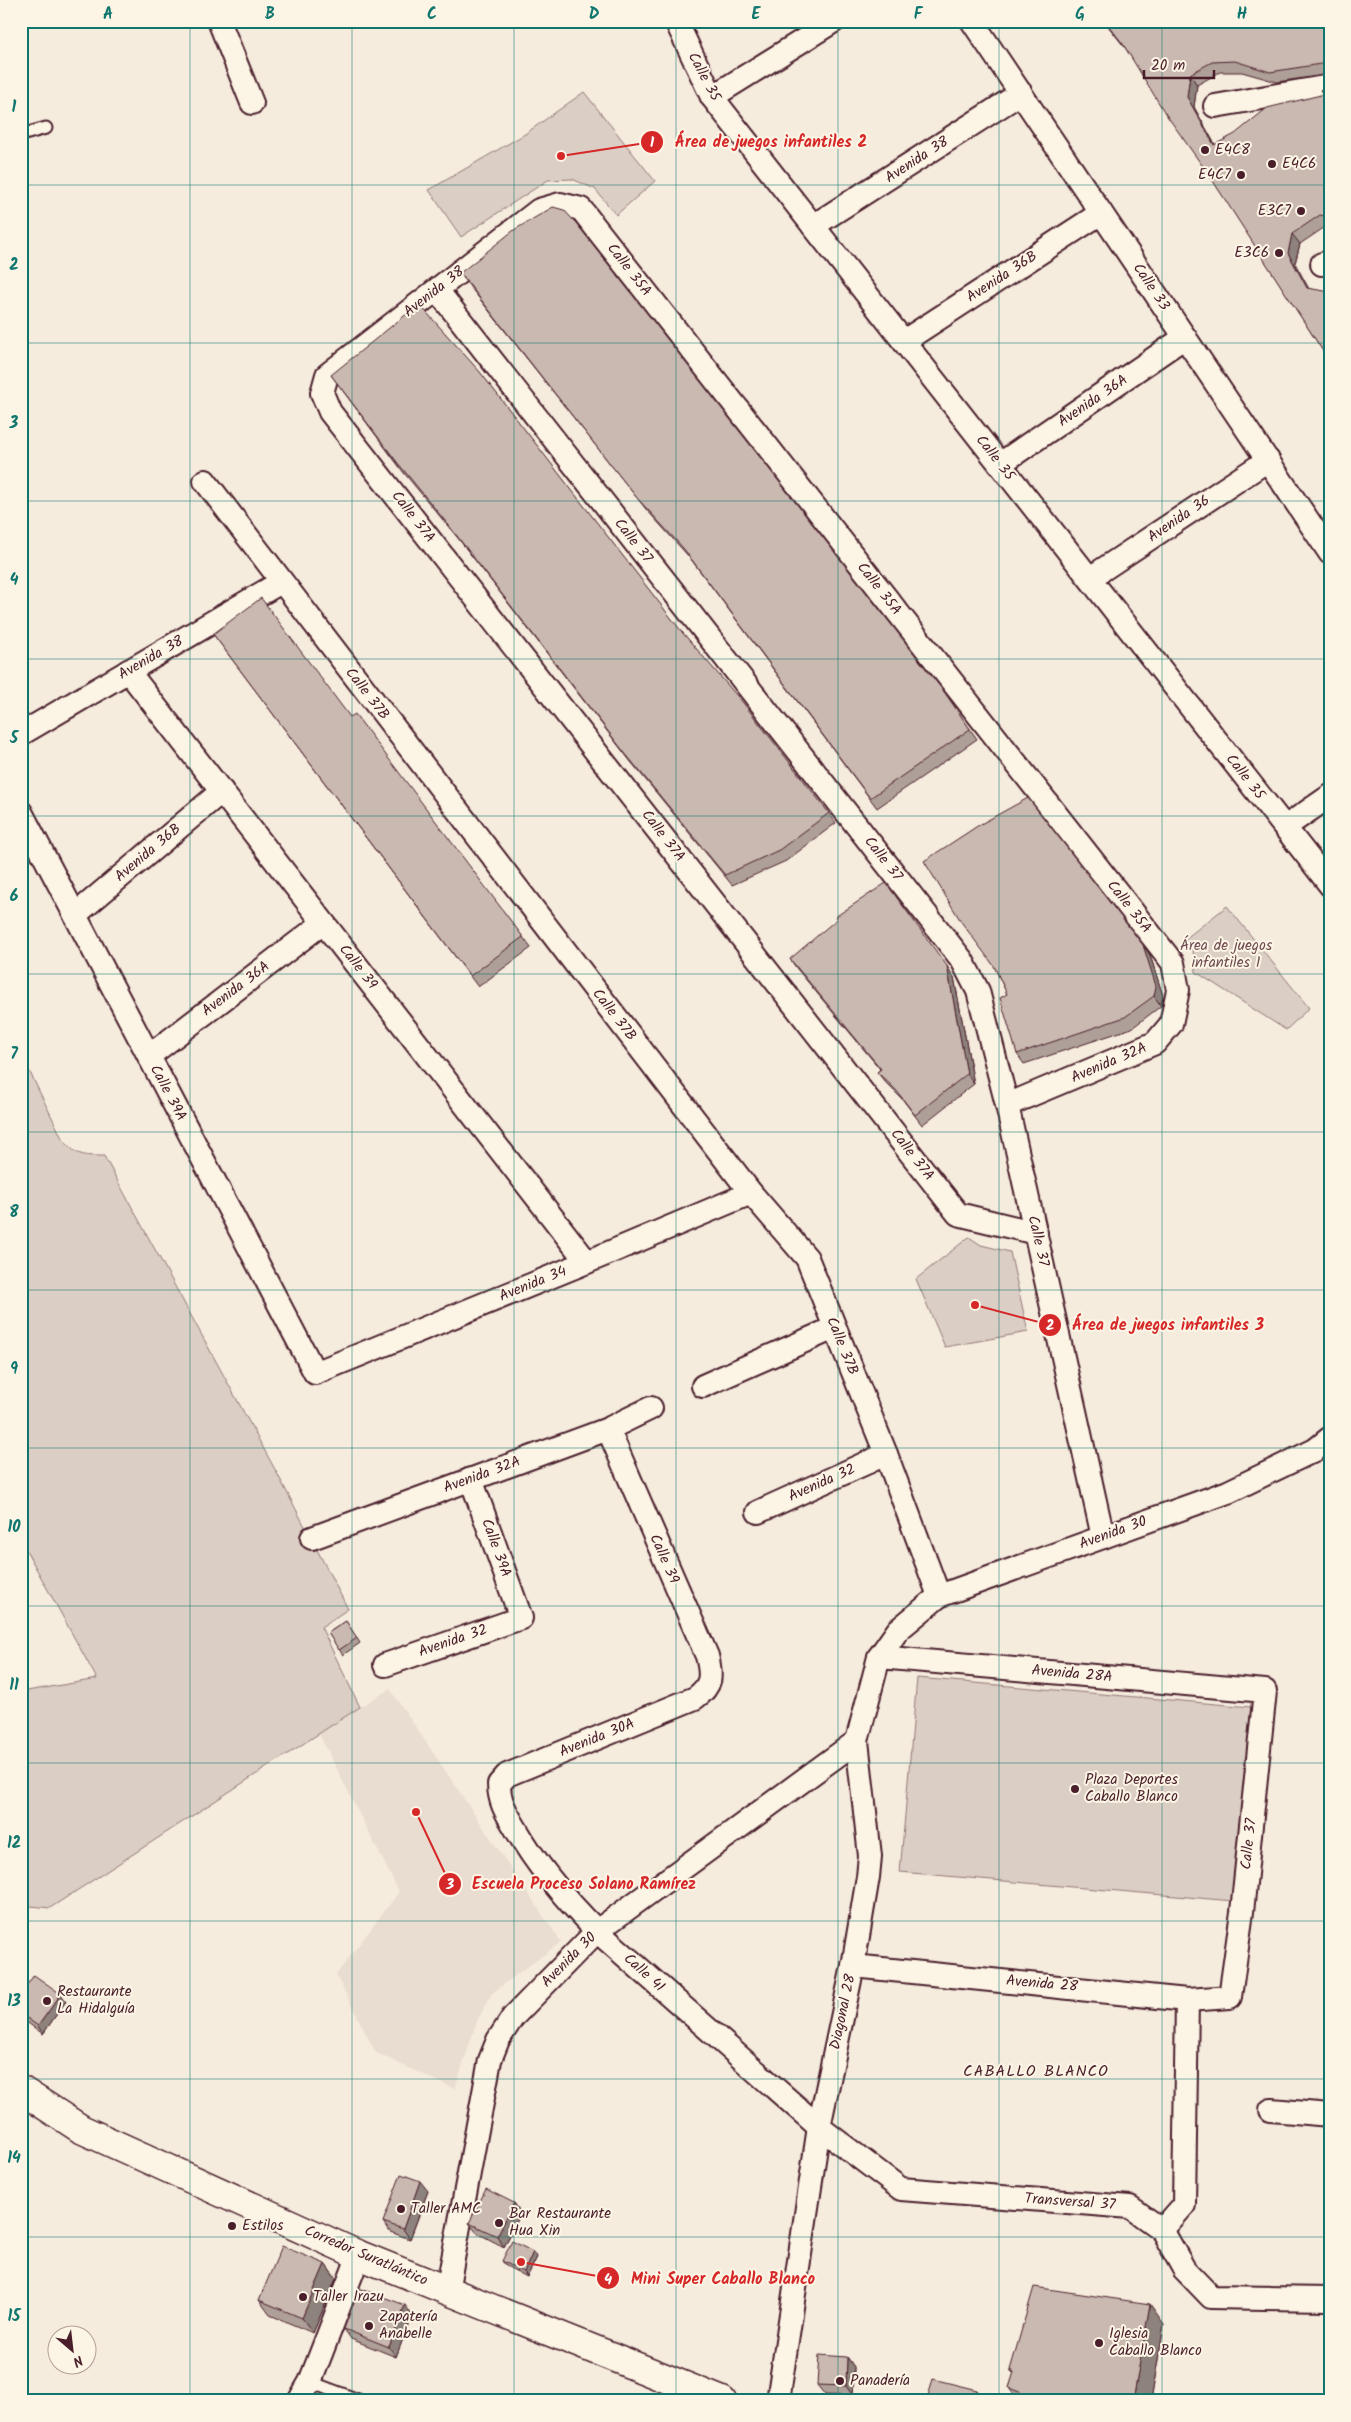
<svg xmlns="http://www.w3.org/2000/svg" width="1351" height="2422" font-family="Kalam,sans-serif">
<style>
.built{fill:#e8ddd0}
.green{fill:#dbcec4;stroke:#927678}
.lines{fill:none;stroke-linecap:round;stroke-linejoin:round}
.lane-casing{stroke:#4a1f2b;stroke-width:15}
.street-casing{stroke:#4a1f2b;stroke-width:26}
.primary-casing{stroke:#4a1f2b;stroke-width:31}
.lane{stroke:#fcf5e5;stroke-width:11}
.street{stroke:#fcf5e5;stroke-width:22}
.primary{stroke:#fcf5e5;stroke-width:28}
.wall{fill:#ae9f98;stroke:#4a1f2b}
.shaded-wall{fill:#8d827c;stroke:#4a1f2b}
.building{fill:#cab9b1;stroke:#4a1f2b}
.grid{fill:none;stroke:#0f766e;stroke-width:1;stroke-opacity:0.55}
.poi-dot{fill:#4a1f2b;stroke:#fcf5e5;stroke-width:2}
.labels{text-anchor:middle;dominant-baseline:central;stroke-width:4;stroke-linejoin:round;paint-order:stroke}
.street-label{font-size:15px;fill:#4a1f2b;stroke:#fcf5e5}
.poi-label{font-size:15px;fill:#4a1f2b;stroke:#fcf5e5;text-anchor:start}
.park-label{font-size:15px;fill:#6e4b51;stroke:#fcf5e5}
.neighbourhood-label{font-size:16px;letter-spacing:1px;fill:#4a1f2b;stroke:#fcf5e5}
.leader{fill:none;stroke:#d62828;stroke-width:2}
.callout-dot{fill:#d62828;stroke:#fcf5e5;stroke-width:2}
.mark-label{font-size:15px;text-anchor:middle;font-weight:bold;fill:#fff}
.callout-label{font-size:16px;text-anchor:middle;font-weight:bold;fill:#d62828;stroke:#fcf5e5;stroke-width:4;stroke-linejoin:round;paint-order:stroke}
.neatline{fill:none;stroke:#0f766e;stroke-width:2}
.grid-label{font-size:16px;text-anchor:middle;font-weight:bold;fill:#0f766e}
</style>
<rect width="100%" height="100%" fill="#f5ecde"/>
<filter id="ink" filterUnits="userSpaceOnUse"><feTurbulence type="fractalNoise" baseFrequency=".02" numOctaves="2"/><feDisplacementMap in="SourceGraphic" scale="10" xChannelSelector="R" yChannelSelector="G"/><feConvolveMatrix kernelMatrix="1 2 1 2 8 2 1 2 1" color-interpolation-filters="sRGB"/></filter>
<g filter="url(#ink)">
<polygon class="built" points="390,1689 561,1942 492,1993 477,2021 455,2089 376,2053 336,1975 399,1892 318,1732"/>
<g class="green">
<polygon points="584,92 655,181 616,215 595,189 572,179 548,180 461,237 429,190 525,134"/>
<polygon points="1227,906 1309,1008 1286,1030 1196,972 1195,956 1185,939"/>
<path d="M21,1054L62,1138C76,1156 82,1156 104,1156L278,1475L348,1609L321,1627L360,1707L50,1908L21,1905V1692L97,1679L21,1541Z"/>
<polygon points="969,1237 981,1245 1010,1252 1028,1332 945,1347 916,1279"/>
<polygon points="917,1678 1251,1707 1233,1901 900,1872"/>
</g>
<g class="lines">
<g class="lane-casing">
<g id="lane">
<polyline points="21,135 46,128"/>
<polyline points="310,2382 361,2401"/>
</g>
</g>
<g class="street-casing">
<g id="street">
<polyline points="219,21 252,103"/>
<polyline points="676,21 712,97 1330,885"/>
<polyline points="972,21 1330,553"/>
<polyline points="712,97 834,21"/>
<polyline points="1215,106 1330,86"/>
<polyline points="813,226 1021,93"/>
<polyline points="1322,264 1330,262"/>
<polyline points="437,290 962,960 978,991 1007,1105 1103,1537"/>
<polyline points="904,341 1101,213"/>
<polyline points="1000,464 1185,337"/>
<polyline points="205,481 751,1193 807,1258 886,1454 939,1596"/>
<polyline points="1090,578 1268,460"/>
<polyline points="128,671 587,1262"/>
<polyline points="21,734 281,582"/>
<polyline points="21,812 315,1373 587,1262 751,1193"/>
<polyline points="1285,827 1330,796"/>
<polyline points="75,915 222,791"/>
<polyline points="149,1056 323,923"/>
<polyline points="1007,1105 1155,1043 1171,1024 1178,990 1173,963 581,209 560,204 539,210 327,375 322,393 330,412 958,1214 1036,1233"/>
<polyline points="703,1386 834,1328"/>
<path d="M608,1429L707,1656C712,1676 712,1686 695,1698L507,1775L499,1784C499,1802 507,1814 516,1829C538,1868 566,1900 597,1931L819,2127L901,2189L1130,2207L1162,2230L1184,2269L1211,2297L1330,2299"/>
<polyline points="758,1512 886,1454"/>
<polyline points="312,1538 608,1429 651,1408"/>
<polyline points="385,1665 521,1618 471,1479"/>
<polyline points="853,1966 1187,2000 1230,1997 1242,1912 1265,1691 879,1657"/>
<polyline points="1271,2110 1330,2115"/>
<polyline points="1162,2230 1184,2205 1187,2000"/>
<polyline points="447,2291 490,2060 498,2040 513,2017 597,1931 857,1741"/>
<polyline points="299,2401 310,2382 359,2255"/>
<polyline points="778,2401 819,2127 853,1966 868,1877 870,1856 857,1741 879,1657 898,1630 939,1596 1228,1492 1315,1450 1330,1438"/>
</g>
</g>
<g class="primary-casing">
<polyline id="primary" points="21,2090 81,2129 359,2255 722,2401"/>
</g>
<use href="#lane" class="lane"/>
<use href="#street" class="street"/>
<use href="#primary" class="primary"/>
</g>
<g class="wall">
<polygon points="1104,21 1330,21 1330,74 1277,82 1242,72 1220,72 1197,85 1194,107 1215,145 1323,94 1320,90 1330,86 1330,225 1328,225 1300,244 1295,263 1330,362 1213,180 1126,49"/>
<polygon points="460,273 945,693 977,739 877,808 690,558 645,508 467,283"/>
<polygon points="331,375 682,632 829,813 836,823 786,861 732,885 631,762 457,537 404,473"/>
<polygon points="213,634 350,717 523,937 531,948 478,987"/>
<polygon points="1143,945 1150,955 1163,996 1161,1006 1132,1028 1024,1064 1017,1054 1007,994 995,968"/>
<polygon points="790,959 954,977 974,1084 922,1125 903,1100 885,1082 877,1072 880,1069 797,969"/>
<polygon points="346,1621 360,1643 343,1655 328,1633"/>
<polygon points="21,1993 66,2001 43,2034 21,2018"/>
<polygon points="428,2191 410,2239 390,2232 383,2222"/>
<polygon points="514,2203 521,2213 504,2247 477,2233 469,2223"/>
<polygon points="537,2257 527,2277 506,2266 502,2261"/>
<polygon points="325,2264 336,2279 313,2333 270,2315 259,2300"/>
<polygon points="412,2315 396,2357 351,2339 344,2329"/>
<polygon points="1164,2324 1151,2401 1018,2401 1009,2388 1014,2374 1010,2370"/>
<polygon points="847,2357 854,2367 853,2396 825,2395 817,2385"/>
</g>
<g class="shaded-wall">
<polygon points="1190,74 1197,85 1194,107 1221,155 1214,145 1187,97"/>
<polygon points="1292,234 1300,244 1295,263 1314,298 1307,288 1288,253"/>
<polygon points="1143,945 1150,955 1163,996 1161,1006 1154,996"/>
<polygon points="947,966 954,977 974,1084 967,1074"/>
<polygon points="61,1994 66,2001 43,2034 38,2026"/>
<polygon points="420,2181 428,2191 410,2239 403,2229"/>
<polygon points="514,2203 521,2213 504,2247 497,2236"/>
<polygon points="533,2252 537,2257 527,2277 524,2272"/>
<polygon points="325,2264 336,2279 313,2333 302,2318"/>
<polygon points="1150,2304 1164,2324 1151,2401 1133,2401"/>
<polygon points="405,2305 412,2315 396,2357 389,2347"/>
<polygon points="847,2357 854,2367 853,2396 846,2386"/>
<polygon points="977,2390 982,2398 982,2401 975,2401"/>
</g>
<g class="building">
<polygon points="1105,21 1330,21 1330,65 1327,63 1270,72 1235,61 1212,62 1190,74 1187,97 1214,145 1235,134 1267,108 1329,93 1320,90 1330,86 1330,217 1320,215 1292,234 1288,253 1307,288 1330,292 1330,362 1211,178 1165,113 1123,44"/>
<polygon points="553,207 564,210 576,223 945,693 970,729 870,798 683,548 637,498 460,273 514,230"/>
<polygon points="419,304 480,372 682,632 744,704 829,813 779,850 725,875 624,752 450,527 397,462 331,375"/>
<polygon points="261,598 350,717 355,714 523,937 470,976 213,634"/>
<polygon points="1028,798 1143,945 1156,986 1154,996 1125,1017 1017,1054 1000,998 1007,994 994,966 962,923 924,861 979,825"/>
<polygon points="886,883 947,966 967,1074 915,1115 896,1090 877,1072 881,1069 790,959 837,919 835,917"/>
<polygon points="346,1621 357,1638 339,1650 328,1633"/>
<polygon points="34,1975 61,1994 38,2026 21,2014 21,1993"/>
<polygon points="401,2174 420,2181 403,2229 383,2222"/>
<polygon points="486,2189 514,2203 497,2236 469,2223"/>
<polygon points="512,2241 533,2252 524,2272 502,2261"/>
<polygon points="282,2246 325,2264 302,2318 259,2300"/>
<polygon points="1034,2287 1150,2304 1133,2401 1043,2401 1009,2388 1014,2372 1010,2370"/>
<polygon points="359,2288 405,2305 389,2347 344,2329"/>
<polygon points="819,2355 847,2357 846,2386 817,2385"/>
<polygon points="933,2379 977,2390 975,2401 927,2401"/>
</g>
</g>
<path class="grid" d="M190,21V2401M352,21V2401M514,21V2401M676,21V2401M838,21V2401M999,21V2401M1162,21V2401M21,185H1330M21,343H1330M21,501H1330M21,659H1330M21,816H1330M21,974H1330M21,1132H1330M21,1290H1330M21,1448H1330M21,1606H1330M21,1763H1330M21,1921H1330M21,2079H1330M21,2237H1330"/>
<g class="poi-dot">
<circle cx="1205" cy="150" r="5"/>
<circle cx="1272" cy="164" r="5"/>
<circle cx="1241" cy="175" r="5"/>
<circle cx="1301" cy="211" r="5"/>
<circle cx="1279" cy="253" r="5"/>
<circle cx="1075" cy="1789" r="5"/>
<circle cx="47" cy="2001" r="5"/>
<circle cx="401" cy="2209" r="5"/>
<circle cx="499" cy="2223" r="5"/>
<circle cx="232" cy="2226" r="5"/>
<circle cx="303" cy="2297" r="5"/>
<circle cx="369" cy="2326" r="5"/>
<circle cx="1099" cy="2343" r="5"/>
<circle cx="840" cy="2381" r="5"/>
</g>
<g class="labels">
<g class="street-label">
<text transform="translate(704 77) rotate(62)">Calle 35</text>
<text transform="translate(917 160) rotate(-33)">Avenida 38</text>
<text transform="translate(629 270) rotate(52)">Calle 35A</text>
<text transform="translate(1002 277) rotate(-33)">Avenida 36B</text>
<text transform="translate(1151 287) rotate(56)">Calle 33</text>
<text transform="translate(434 292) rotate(-38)">Avenida 38</text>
<text transform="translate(1093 401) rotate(-34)">Avenida 36A</text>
<text transform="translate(995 458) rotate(52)">Calle 35</text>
<text transform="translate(413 517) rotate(52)">Calle 37A</text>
<text transform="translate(1179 519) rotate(-34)">Avenida 36</text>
<text transform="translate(633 541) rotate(52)">Calle 37</text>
<text transform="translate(879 589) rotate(52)">Calle 35A</text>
<text transform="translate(151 658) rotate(-30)">Avenida 38</text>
<text transform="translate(367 694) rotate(52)">Calle 37B</text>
<text transform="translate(1245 777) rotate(52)">Calle 35</text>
<text transform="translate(663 836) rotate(52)">Calle 37A</text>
<text transform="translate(148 853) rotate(-40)">Avenida 36B</text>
<text transform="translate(883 859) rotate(52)">Calle 37</text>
<text transform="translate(1129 907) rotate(52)">Calle 35A</text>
<text transform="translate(358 967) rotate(52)">Calle 39</text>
<text transform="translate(236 989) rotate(-37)">Avenida 36A</text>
<text transform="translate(614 1015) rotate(52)">Calle 37B</text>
<text transform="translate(1109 1063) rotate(-23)">Avenida 32A</text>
<text transform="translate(168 1093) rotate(62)">Calle 39A</text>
<text transform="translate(912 1155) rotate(52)">Calle 37A</text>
<text transform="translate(1038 1241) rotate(77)">Calle 37</text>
<text transform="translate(533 1284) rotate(-22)">Avenida 34</text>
<text transform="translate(842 1346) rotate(68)">Calle 37B</text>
<text transform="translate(482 1475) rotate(-20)">Avenida 32A</text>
<text transform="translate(822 1483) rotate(-24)">Avenida 32</text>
<text transform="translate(1113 1533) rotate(-20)">Avenida 30</text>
<text transform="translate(496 1548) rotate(70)">Calle 39A</text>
<text transform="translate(664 1559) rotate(66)">Calle 39</text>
<text transform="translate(453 1641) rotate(-19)">Avenida 32</text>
<text transform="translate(1072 1674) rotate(5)">Avenida 28A</text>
<text transform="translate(597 1738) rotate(-22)">Avenida 30A</text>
<text transform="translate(1249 1844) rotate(-84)">Calle 37</text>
<text transform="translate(569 1960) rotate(-45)">Avenida 30</text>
<text transform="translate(644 1973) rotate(42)">Calle 41</text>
<text transform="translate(1042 1984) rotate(5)">Avenida 28</text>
<text transform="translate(843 2012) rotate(-78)">Diagonal 28</text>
<text transform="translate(1070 2202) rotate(4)">Transversal 37</text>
<text transform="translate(366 2256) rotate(23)">Corredor Suratlántico</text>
</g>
<g class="poi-label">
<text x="1215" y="150">E4C8</text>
<text x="1282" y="164">E4C6</text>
<text x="1231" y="175" text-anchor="end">E4C7</text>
<text x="1291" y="211" text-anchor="end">E3C7</text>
<text x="1269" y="253" text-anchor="end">E3C6</text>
<text x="1085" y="1780">Plaza Deportes<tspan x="1085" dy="17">Caballo Blanco</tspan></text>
<text x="57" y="1992">Restaurante<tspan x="57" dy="17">La Hidalguía</tspan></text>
<text x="411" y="2209">Taller AMC</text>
<text x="509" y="2214">Bar Restaurante<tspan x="509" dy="17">Hua Xin</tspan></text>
<text x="242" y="2226">Estilos</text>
<text x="313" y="2297">Taller Irazu</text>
<text x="379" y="2317">Zapatería<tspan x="379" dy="17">Anabelle</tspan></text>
<text x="1109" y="2334">Iglesia<tspan x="1109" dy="17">Caballo Blanco</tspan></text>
<text x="850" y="2381">Panadería</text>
</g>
<g class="park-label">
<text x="1226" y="946">Área de juegos<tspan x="1226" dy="17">infantiles 1</tspan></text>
</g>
<g class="neighbourhood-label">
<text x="1036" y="2071">CABALLO BLANCO</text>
</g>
</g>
<path class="leader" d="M561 156L652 142M975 1305L1050 1325M416 1812L450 1884M521 2262L608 2278"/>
<g class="callout-dot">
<circle cx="561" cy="156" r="5"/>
<circle cx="975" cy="1305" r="5"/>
<circle cx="416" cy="1812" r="5"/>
<circle cx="521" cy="2262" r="5"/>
<circle cx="652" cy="142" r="12"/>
<circle cx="1050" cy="1325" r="12"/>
<circle cx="450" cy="1884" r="12"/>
<circle cx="608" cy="2278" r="12"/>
</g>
<g class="mark-label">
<text x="652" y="147">1</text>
<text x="1050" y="1330">2</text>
<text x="450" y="1889">3</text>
<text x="608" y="2284">4</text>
</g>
<g class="callout-label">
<text x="771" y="147">Área de juegos infantiles 2</text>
<text x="1168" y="1330">Área de juegos infantiles 3</text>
<text x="584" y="1889">Escuela Proceso Solano Ramírez</text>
<text x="723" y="2284">Mini Super Caballo Blanco</text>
</g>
<rect width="1351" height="2422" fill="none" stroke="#fcf5e5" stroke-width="55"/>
<g transform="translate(72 2350) rotate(152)"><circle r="24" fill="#fcf5e5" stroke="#b59f9b"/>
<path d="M0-4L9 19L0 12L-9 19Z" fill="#4a1f2b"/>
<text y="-8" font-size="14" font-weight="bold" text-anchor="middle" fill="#4a1f2b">N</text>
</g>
<path d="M1144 70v8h70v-8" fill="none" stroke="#4a1f2b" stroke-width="2.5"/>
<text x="1151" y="70" font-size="15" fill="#4a1f2b" stroke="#fcf5e5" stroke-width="4" paint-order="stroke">20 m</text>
<rect x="28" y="28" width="1296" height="2366" class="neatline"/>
<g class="grid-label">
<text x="108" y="19">A</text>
<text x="270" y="19">B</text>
<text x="432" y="19">C</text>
<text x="594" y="19">D</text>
<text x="756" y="19">E</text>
<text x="918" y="19">F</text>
<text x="1080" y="19">G</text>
<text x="1242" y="19">H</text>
<text x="14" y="112">1</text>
<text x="14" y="270">2</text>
<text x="14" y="428">3</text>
<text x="14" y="585">4</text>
<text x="14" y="743">5</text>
<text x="14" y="901">6</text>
<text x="14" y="1059">7</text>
<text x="14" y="1217">8</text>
<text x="14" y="1374">9</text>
<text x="14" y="1532">10</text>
<text x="14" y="1690">11</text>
<text x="14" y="1848">12</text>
<text x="14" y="2006">13</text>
<text x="14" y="2163">14</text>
<text x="14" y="2321">15</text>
</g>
</svg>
